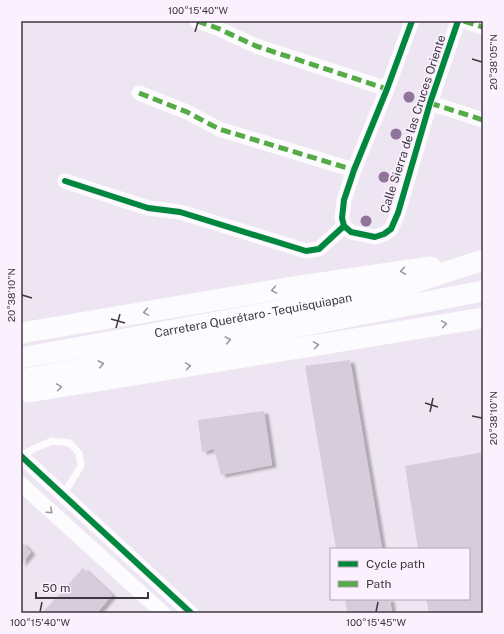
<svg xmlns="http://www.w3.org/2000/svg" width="504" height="634" font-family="'Public Sans',sans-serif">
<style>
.building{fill:#d7ccdb;filter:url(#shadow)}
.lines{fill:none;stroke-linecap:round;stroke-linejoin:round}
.lane{stroke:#fcfbfd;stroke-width:7}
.street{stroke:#fcfbfd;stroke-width:15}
.secondary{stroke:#fcfbfd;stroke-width:21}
.quiet{stroke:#55ac46;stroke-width:5;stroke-dasharray:10 5;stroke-linecap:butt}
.cycleway-casing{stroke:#faf0fe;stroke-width:8}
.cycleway{stroke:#00873e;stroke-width:6}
.tree{fill:#907499}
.oneway{stroke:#9d999f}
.ticks{fill:none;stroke:#3e3741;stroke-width:1.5}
.labels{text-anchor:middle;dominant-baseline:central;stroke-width:3.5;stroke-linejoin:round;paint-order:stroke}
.street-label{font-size:12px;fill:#3e3741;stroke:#faf0fe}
.neatline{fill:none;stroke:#3e3741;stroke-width:1.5}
.ticks-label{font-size:10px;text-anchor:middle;fill:#3e3741}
</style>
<defs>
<filter id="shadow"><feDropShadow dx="4.5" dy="2.5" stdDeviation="1" flood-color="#0004"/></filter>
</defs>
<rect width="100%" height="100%" fill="#eee5f2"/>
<g class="building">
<polygon points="350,360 382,549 336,549 305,366"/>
<polygon points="264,411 272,465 221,475 214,449 202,452 198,420"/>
<polygon points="483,452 483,613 429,613 426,599 469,599 469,549 418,549 405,466"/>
<polygon points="21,542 31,552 21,564"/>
<polygon points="83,568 112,595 97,613 42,613"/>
<polygon points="345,599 390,599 392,613 347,613"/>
</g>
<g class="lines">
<polyline class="lane" points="22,456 33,449 52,441 70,443 79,453 81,466 63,495"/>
<g class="street">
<polyline points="197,21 217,28 256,46 387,89"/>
<polyline points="412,21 387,89 354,170 344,200 342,218 344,226 351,232 375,237 384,234 391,229 398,213 430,103 458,21"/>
<polyline points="464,21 483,27"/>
<polyline points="139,93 187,112 219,129 354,170"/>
<polyline points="430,103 483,120"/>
<polyline points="65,181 148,208 180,212 306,251 319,249 344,226"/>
<polyline points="21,456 191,613"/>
<polyline points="21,484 163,613"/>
</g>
<g class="secondary">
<polyline points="21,333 287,288 431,267"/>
<path id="s1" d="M21,358L376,293L410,284L483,260"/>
<polyline points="21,380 483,291"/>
<polyline points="29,392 483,318"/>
</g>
<g class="quiet">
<polyline points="197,21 217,28 256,46 387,89"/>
<polyline points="464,21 483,27"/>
<polyline points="139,93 187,112 219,129 354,170"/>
<polyline points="430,103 483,120"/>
</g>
<g class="cycleway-casing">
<g id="cycleway">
<polyline points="412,21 387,89 354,170 344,200 342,218 344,226 351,232 375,237 384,234 391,229 398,213 430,103 458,21"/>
<polyline points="65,181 148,208 180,212 306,251 319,249 344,226"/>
<polyline points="21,456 191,613"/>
</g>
</g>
<use href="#cycleway" class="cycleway"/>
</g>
<g class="tree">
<circle cx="409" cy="97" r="5.5"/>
<circle cx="396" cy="134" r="5.5"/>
<circle cx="384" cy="177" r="5.5"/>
<circle cx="366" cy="221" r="5.5"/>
</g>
<defs><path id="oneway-chevron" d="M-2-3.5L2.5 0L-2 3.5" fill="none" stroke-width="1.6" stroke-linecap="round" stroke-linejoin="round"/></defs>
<g class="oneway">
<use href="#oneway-chevron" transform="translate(403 271) rotate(172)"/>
<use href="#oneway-chevron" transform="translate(274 290) rotate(170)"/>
<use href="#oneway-chevron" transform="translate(146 312) rotate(170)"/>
<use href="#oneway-chevron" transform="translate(444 324) rotate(-9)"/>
<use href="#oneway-chevron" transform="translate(228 340) rotate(-11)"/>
<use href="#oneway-chevron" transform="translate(316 345) rotate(-9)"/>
<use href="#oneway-chevron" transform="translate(101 364) rotate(-11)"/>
<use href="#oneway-chevron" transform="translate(188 366) rotate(-9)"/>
<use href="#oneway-chevron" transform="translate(59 387) rotate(-9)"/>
<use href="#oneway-chevron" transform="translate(50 511) rotate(42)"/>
</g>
<path class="ticks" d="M195,32L198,22M472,59L482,62M22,295L32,298M111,319L125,323M116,328L120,314M425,403L438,407M430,412L433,398M472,416L482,418M40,612L42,602M376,612L378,602"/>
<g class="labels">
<g class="street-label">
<text transform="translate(413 124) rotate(-72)">Calle Sierra de las Cruces Oriente</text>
<text stroke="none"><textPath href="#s1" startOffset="236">Carretera Querétaro - Tequisquiapan</textPath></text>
</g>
</g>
<rect width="504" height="634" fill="none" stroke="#faf0fe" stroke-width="44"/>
<rect x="330" y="548" width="140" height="52" fill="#faf0fe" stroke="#afa6b2"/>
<rect x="338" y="561" width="20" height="6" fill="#00873e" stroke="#afa6b2"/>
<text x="366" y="568" font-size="12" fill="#3e3741">Cycle path</text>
<rect x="338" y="581" width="20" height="6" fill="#55ac46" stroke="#afa6b2"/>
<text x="366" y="588" font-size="12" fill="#3e3741">Path</text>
<path d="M36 592v6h112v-6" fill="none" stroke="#3e3741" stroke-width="2"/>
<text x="42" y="592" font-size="12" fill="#3e3741" stroke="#faf0fe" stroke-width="3" paint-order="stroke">50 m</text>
<rect x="22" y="22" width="460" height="590" class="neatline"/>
<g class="ticks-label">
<text x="198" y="14">100°15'40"W</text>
<text transform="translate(493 62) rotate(-90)" y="4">20°38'05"N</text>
<text transform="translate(11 295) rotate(-90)" y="4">20°38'10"N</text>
<text transform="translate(493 418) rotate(-90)" y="4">20°38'10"N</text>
<text x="40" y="626">100°15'40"W</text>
<text x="376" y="626">100°15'45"W</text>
</g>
</svg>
